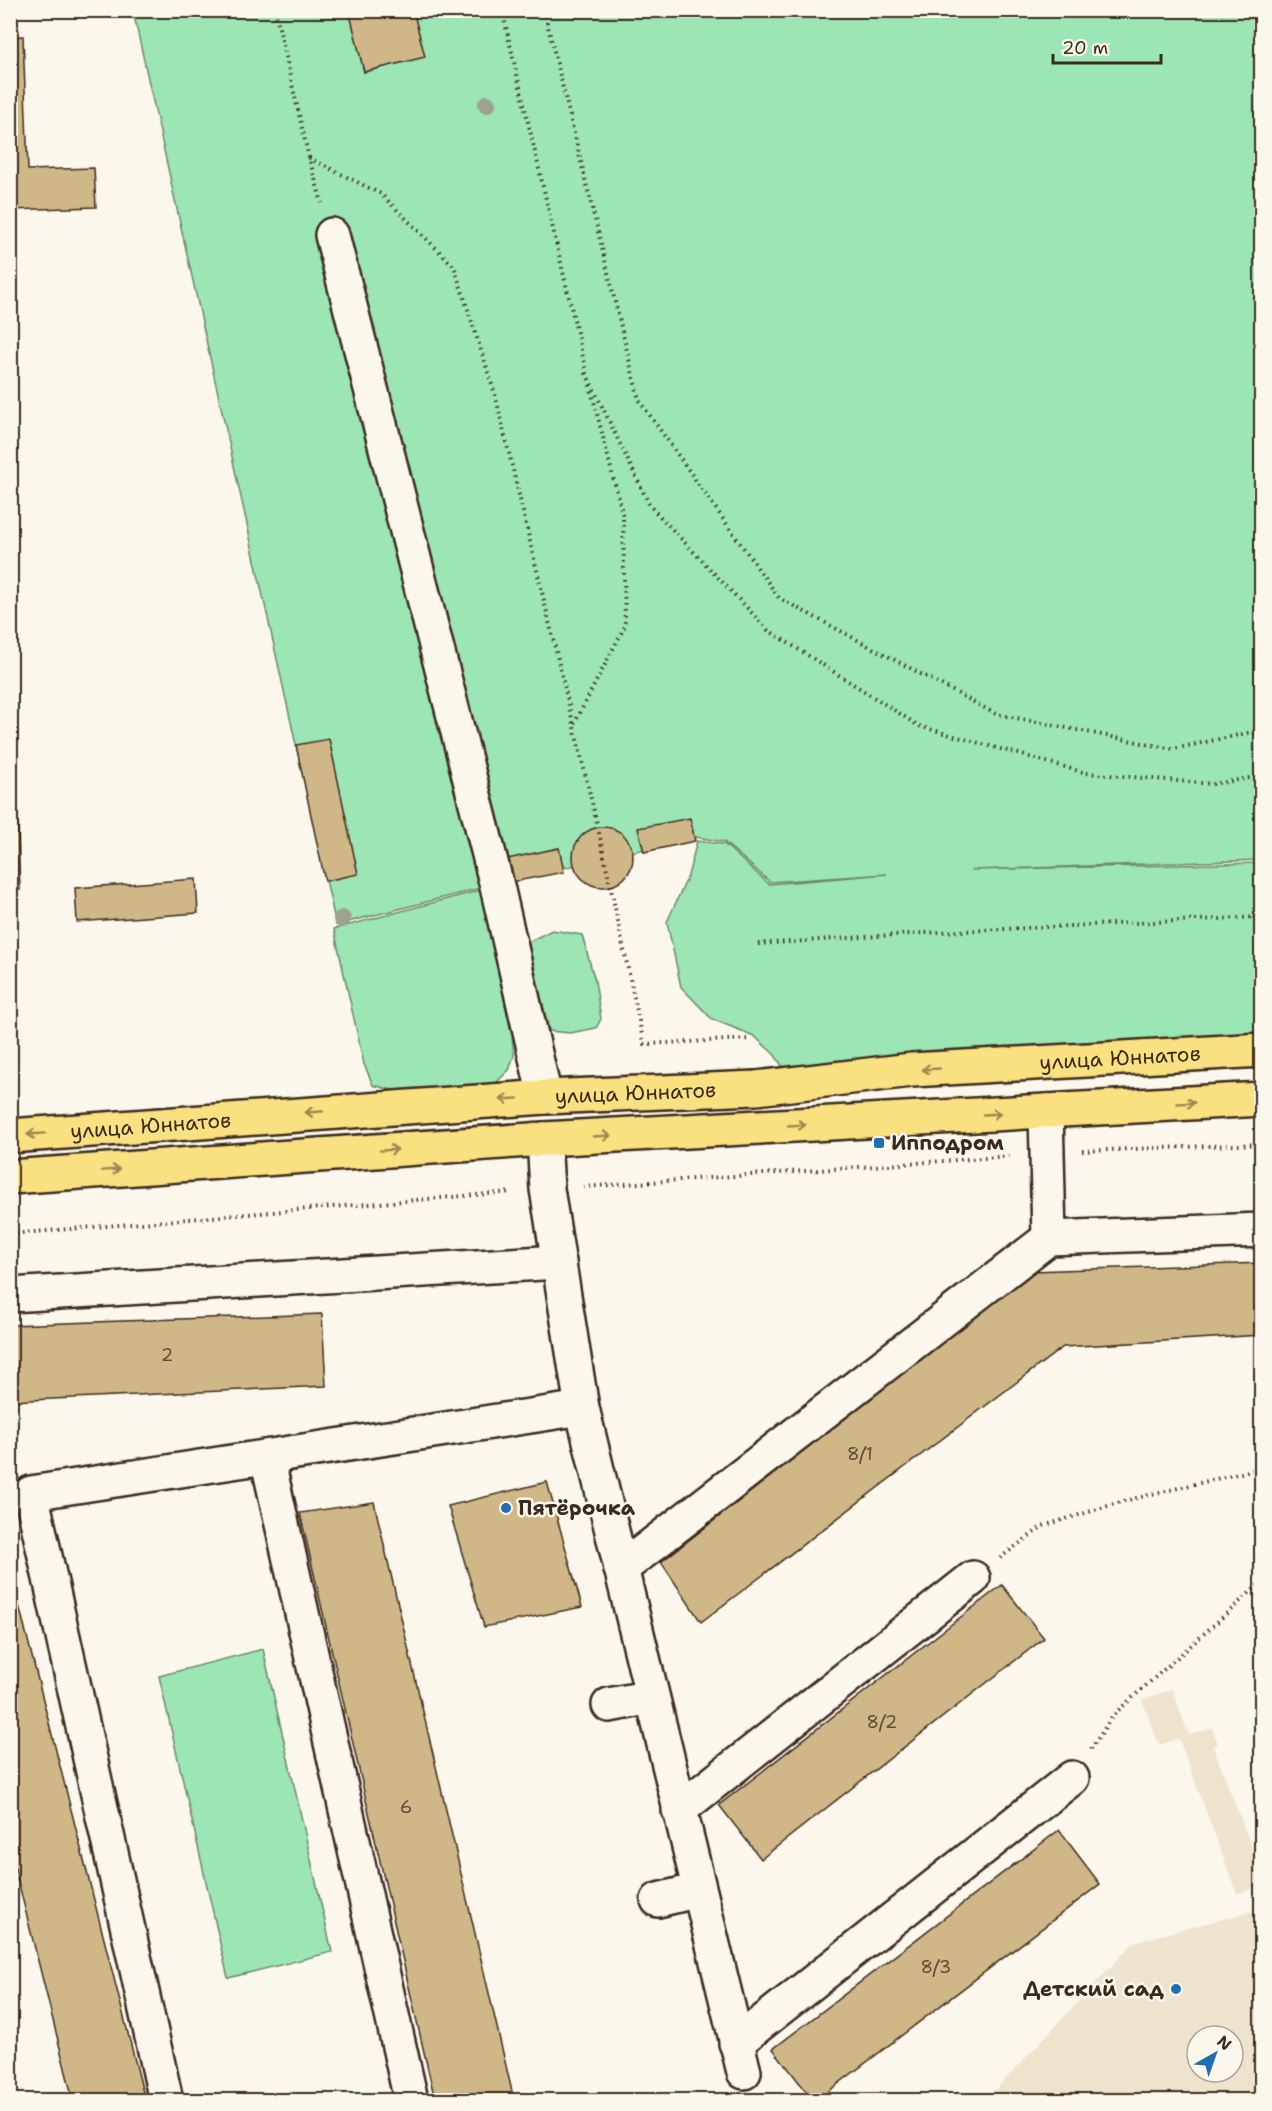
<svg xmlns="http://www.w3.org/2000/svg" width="1272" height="2111" font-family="'Shantell Sans',sans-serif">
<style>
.built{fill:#eee4ce;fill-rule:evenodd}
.green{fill:#9ce5b4;stroke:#6c8869;stroke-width:1.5}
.building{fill:#d0b787;stroke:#3b2a1e;stroke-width:1.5}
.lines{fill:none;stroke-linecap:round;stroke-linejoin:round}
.minor-casing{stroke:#3b2a1e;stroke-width:38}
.major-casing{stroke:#3b2a1e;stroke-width:38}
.path{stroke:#3b2a1e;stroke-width:4;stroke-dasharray:1.5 4.5;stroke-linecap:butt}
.minor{stroke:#fbf7ec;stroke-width:33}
.major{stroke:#f9e181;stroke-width:33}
.tree{fill:#9fa090}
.oneway{stroke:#9a8650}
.poi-dot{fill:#1f6fb2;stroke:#fbf7ec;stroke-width:2}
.labels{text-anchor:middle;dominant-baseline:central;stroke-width:5;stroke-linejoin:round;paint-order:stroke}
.number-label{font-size:18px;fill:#604d38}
.street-label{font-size:21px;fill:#3b2a1e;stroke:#fbf7ec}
.poi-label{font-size:21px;font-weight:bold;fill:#3b2a1e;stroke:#fbf7ec;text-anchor:start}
</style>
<rect width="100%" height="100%" fill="#fbf7ec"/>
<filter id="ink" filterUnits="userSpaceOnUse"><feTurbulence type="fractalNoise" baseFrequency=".0167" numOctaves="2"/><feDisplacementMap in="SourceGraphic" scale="12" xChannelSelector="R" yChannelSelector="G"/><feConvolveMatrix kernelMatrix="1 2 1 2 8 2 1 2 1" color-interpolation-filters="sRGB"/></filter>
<g filter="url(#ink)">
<g class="built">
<polygon points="1172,1689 1189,1735 1212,1728 1218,1744 1213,1746 1255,1856 1261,1854 1261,1885 1237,1894 1179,1739 1159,1745 1142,1700"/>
<path d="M1261,1909V2100H986L1134,1942ZM1197,2036H1233V2072H1197Z"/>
</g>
<g class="green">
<polygon points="133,11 1261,11 1261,860 971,870 1261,863 1261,1050 794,1083 774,1054 754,1036 712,1019 681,987 667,922 688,876 697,841 724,844 769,884 887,874 770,882 724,842 696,837 516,879 336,925"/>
<polygon points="481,890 512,1037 514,1056 509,1070 497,1082 485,1089 408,1094 373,1085 364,1064 334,929"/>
<polygon points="552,930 582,935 595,981 601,1019 596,1028 570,1033 549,1031 528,942"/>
<polygon points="263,1649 332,1952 228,1978 159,1676"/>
</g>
<g class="building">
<polygon points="349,10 413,10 425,57 364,72"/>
<polygon points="23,36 28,170 94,168 96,207 10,210 10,37"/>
<polygon points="10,687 13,687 20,890 10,890"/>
<polygon points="329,739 358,874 325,881 296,745"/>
<polygon points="690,818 695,841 644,852 638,828"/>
<circle cx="603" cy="857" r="30"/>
<polygon points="559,848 564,872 512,882 507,859"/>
<polygon points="196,879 198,913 77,922 75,888"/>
<polygon points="1262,1263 1262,1335 1063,1347 701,1622 661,1562 1032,1271"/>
<polygon points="322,1314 326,1386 10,1401 10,1325"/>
<polygon points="547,1482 582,1607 484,1627 448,1506"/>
<polygon points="374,1502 514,2100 435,2100 300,1513"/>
<polygon points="10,1570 145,2100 73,2100 10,1849"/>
<polygon points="1002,1585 1044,1638 761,1859 719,1805"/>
<polygon points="1059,1830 1100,1884 817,2100 813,2100 773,2049"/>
</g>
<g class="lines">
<g class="minor-casing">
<g id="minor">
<polyline points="332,235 497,886 545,1097"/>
<polyline points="1046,1111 1049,1238"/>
<polyline points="544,1139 547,1189 582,1408 744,2072"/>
<polyline points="10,1295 559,1262"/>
<polyline points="267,1457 411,2100"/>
<polyline points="621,1569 1049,1238 1262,1230"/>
<polyline points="609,1705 652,1697"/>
<polyline points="679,1810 973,1578"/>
<polyline points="658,1900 699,1890"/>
<polyline points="736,2043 1072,1778"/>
<polyline points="166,2100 31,1493 582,1408"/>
</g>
</g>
<g class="major-casing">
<g id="major">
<path id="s1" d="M10,1136L545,1097L756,1088L912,1070L1262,1050"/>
<polyline points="10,1177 544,1139 1262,1099"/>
</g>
</g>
<g class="path">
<polyline points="275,10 309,158 322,203"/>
<polyline points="502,10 587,375"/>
<polyline points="544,10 639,400 779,598 996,714 1173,749 1262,730"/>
<polyline points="309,158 381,194 454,266 495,394 598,828 644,1044 751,1039"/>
<polyline points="586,373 650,506 768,630 919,726 1086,773 1213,784 1262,776"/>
<polyline points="574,724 625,626 623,516 589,382"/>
<polyline points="758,944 940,932 1262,917"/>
<polyline points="1082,1151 1262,1144"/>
<polyline points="583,1187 1012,1156"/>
<polyline points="10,1234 512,1192"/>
<polyline points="1000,1558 1043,1526 1124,1501 1262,1468"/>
<polyline points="1091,1749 1114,1714 1262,1582"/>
</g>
<use href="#minor" class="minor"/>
<use href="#major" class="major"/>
</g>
<g class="tree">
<circle cx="487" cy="104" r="9"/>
<circle cx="342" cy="919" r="9"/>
</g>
<defs><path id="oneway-shaft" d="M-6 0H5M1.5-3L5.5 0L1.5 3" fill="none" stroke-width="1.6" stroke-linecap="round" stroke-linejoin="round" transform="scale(1.5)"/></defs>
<g class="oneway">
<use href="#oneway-shaft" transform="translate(931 1069) rotate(177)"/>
<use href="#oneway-shaft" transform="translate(509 1099) rotate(176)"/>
<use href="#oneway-shaft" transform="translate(1186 1103) rotate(-3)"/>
<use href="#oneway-shaft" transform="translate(314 1112) rotate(176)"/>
<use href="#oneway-shaft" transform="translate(992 1114) rotate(-3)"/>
<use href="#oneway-shaft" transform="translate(797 1125) rotate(-3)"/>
<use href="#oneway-shaft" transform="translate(36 1134) rotate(176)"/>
<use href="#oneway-shaft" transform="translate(602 1136) rotate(-3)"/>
<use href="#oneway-shaft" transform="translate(389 1150) rotate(-4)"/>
<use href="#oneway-shaft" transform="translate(111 1170) rotate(-4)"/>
</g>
</g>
<g class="poi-dot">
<rect x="873" y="1137" width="12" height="12" rx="3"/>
<circle cx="506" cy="1508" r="6"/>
<circle cx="1176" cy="1989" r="6"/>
</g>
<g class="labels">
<g class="number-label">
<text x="167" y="1355">2</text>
<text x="860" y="1454">8/1</text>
<text x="882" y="1722">8/2</text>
<text x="406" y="1807">6</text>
<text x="936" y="1967">8/3</text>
</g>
<g class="street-label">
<text stroke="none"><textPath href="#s1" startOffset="1113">улица Юннатов</textPath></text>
<text stroke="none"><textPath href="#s1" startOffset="627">улица Юннатов</textPath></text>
<text stroke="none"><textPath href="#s1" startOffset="141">улица Юннатов</textPath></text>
</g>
<g class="poi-label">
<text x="891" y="1143">Ипподром</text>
<text x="518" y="1508">Пятёрочка</text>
<text x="1164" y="1989" text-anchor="end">Детский сад</text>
</g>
</g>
<rect width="1272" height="2111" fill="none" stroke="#fbf7ec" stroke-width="36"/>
<rect x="18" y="18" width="1236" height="2075" fill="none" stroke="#3b2a1e" stroke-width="2" filter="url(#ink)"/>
<g transform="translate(1215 2054) rotate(40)"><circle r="28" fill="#fbf7ec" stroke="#aea59a" stroke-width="1.5"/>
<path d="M0-4.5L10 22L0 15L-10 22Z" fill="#1f6fb2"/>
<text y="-9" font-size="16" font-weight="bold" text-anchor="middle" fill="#3b2a1e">N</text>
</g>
<path d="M1053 54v9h108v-9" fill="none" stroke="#3b2a1e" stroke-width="3"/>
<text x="1062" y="54" font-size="18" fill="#3b2a1e" stroke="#fbf7ec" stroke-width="4.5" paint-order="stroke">20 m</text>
</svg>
